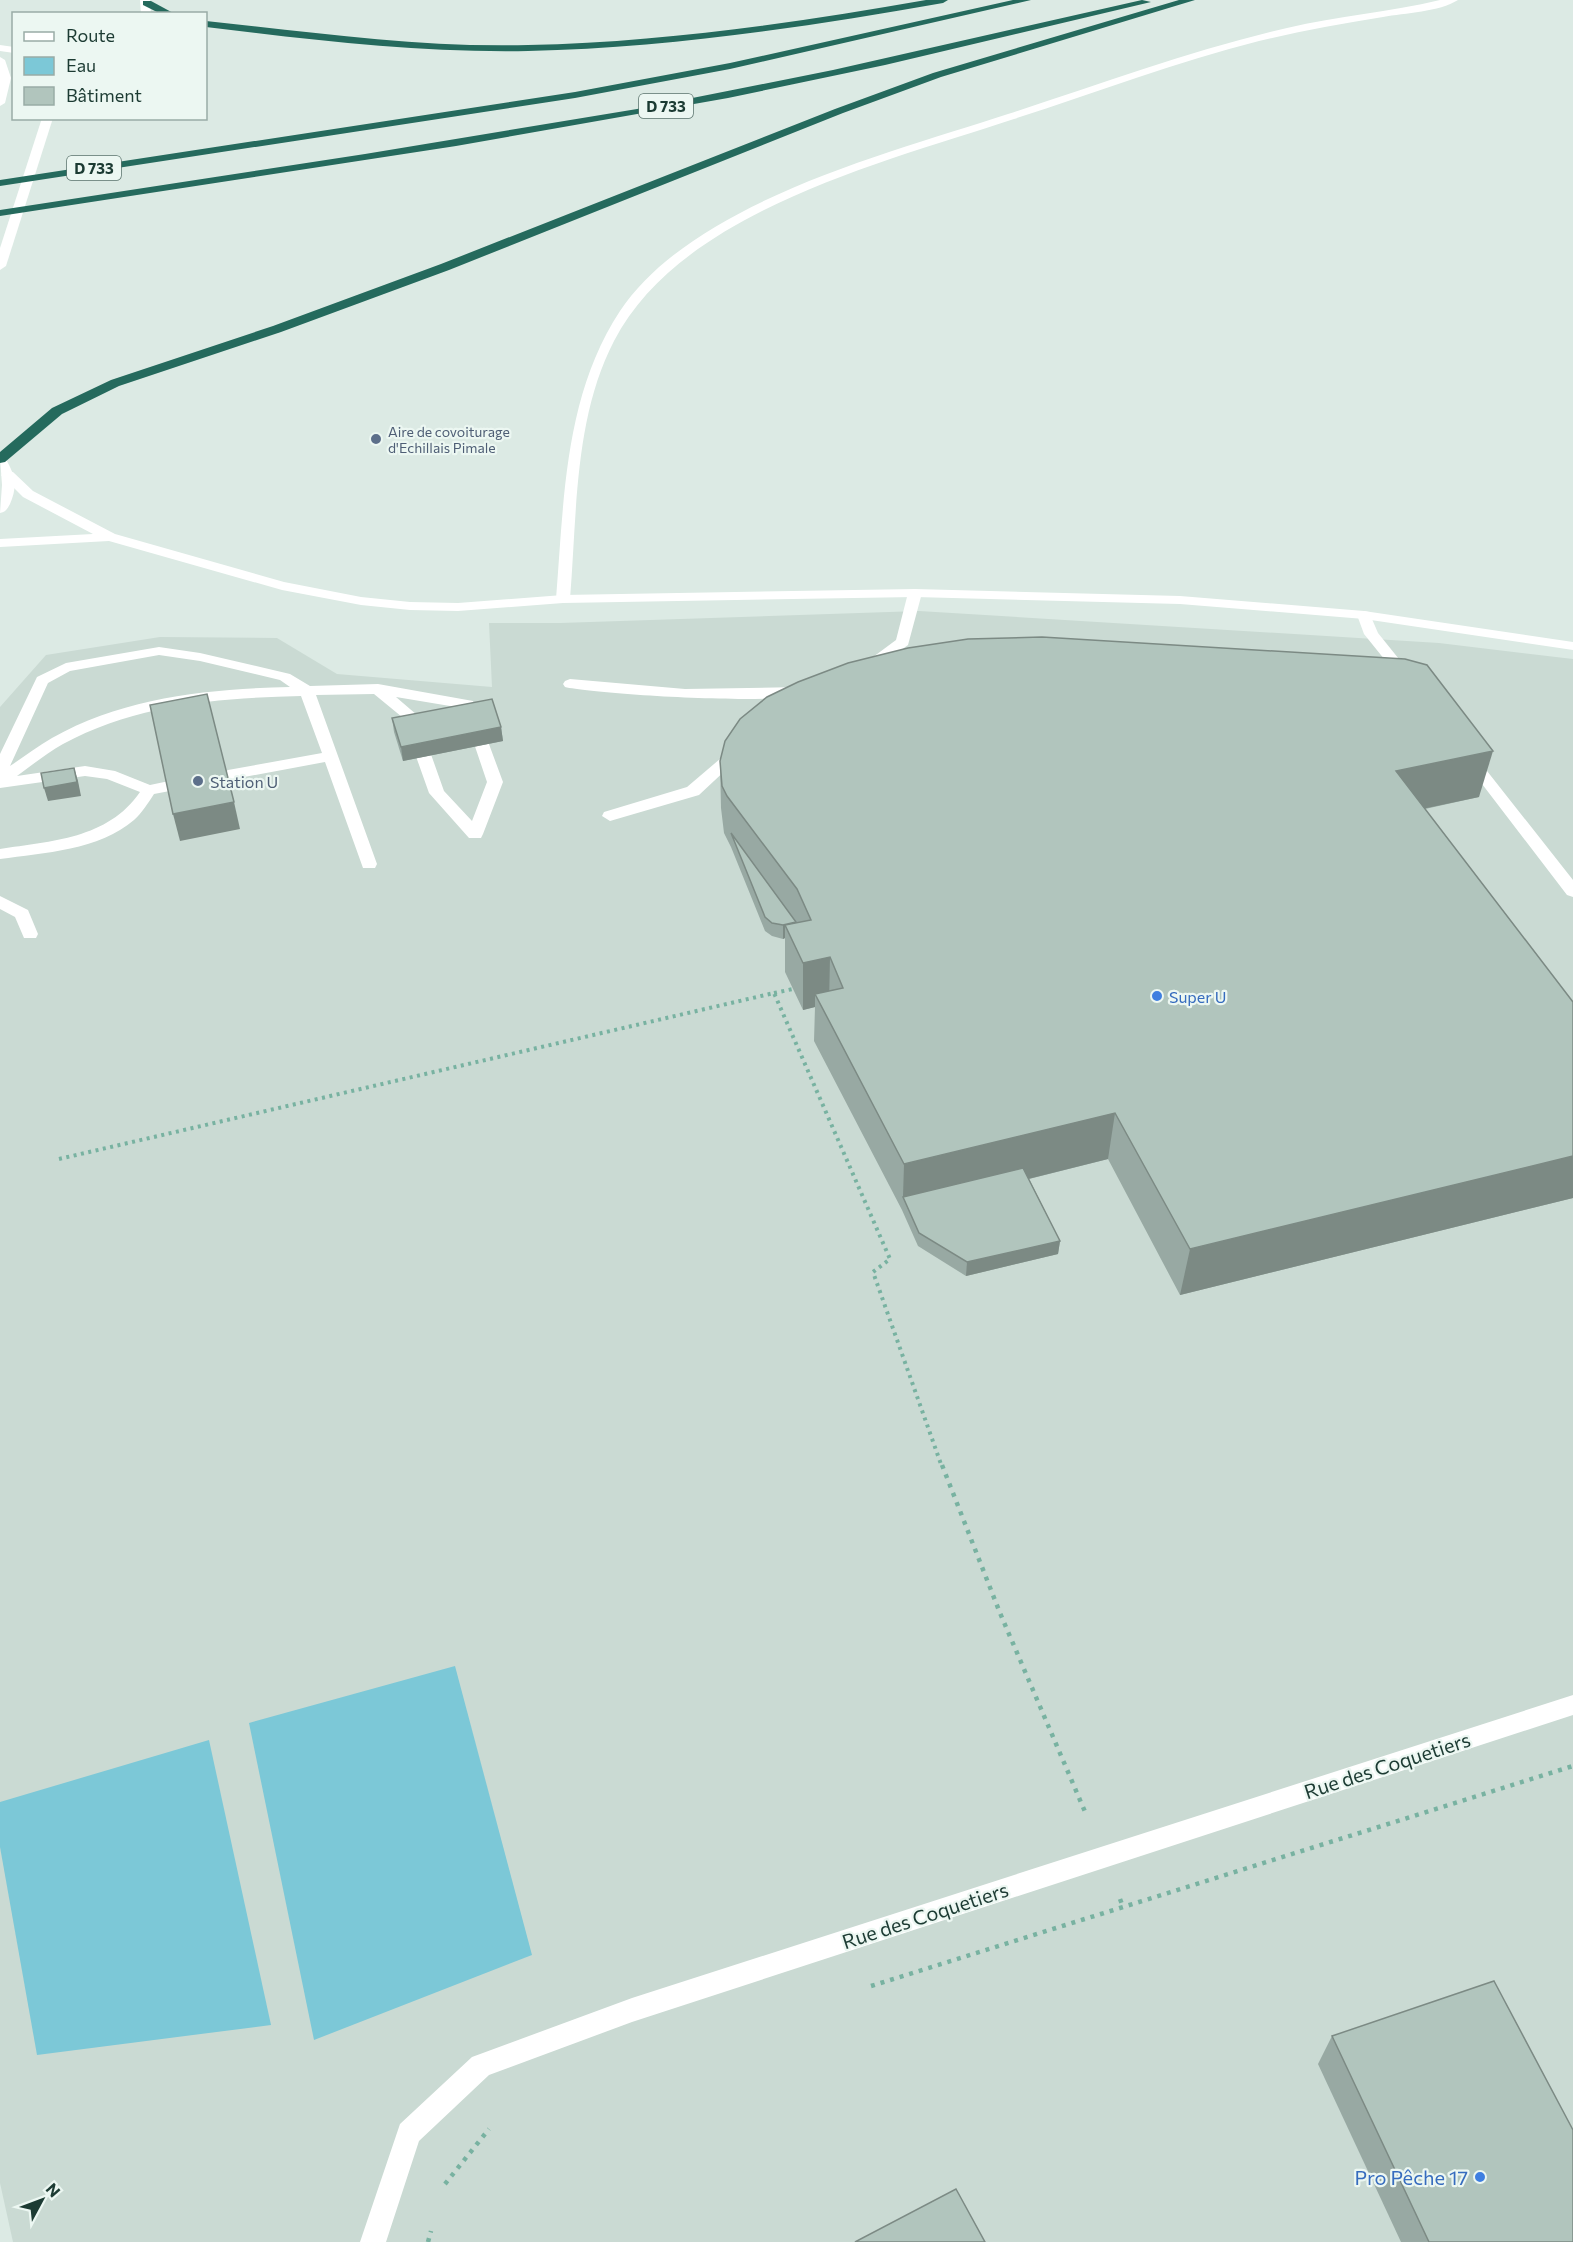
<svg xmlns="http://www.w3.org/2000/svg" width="1573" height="2242" font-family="Commissioner,sans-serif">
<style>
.built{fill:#cadad3}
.water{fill:#7cc8d7}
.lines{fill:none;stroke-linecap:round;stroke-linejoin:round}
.path-far1{stroke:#78b2a1;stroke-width:4;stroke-dasharray:3 4.5;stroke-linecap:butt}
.path{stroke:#78b2a1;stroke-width:4.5;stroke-dasharray:4 6;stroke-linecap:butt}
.lane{fill:#fff;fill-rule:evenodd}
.street{fill:#fff;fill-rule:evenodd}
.secondary{fill:#fff;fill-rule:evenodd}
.highway{fill:#256a5d;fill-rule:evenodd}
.wall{fill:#98a9a3}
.shaded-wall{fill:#7c8a84}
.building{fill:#b1c5bd;stroke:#7c8a84;stroke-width:1.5}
.service-dot{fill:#5c6f8a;stroke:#ecf7f2;stroke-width:2}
.shop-dot{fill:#3f7fe0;stroke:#ecf7f2;stroke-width:2}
.labels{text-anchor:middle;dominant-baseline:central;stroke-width:4.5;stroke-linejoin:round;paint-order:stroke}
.far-service-label{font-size:14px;fill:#4e5e75;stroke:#ecf7f2;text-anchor:start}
.shield{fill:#ecf7f2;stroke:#5a736c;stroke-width:1.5}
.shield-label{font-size:15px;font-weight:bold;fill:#1c3b33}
.service-label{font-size:16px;fill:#4e5e75;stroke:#ecf7f2;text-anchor:start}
.shop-label{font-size:16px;fill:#366cbe;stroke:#ecf7f2;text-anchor:start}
.near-street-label{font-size:20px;fill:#1c3b33;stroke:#ecf7f2}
.near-shop-label{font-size:20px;fill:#366cbe;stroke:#ecf7f2;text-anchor:end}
</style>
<rect width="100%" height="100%" fill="#dceae4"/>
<polygon class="built" points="919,611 1439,643 1573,659 1573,2242 13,2242 0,2183 0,707 46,655 160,637 277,638 337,674 492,687 489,623 560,623"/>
<g class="water">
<polygon points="455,1666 532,1955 314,2040 249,1723"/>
<polygon points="209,1740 271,2025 37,2055 0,1847 0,1802"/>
</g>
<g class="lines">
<g class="path-far1">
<polyline points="774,993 793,989"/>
<polyline points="59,1159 774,993 890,1259 873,1272 942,1467"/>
</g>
<g class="path">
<polyline points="942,1465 1000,1613 1086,1814"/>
<polyline points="1120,1899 1123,1907"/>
<polyline points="871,1986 1573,1766"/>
<polyline points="445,2184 489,2129"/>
<polyline points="428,2242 431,2231"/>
</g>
<g class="lane">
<path d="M1440,0H1458C1439,12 1405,13 1383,17C1341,24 1300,31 1259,41C1176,62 1095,93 1014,119C885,162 681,211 614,341C574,418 577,514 570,599L563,603L556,599C564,501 564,396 620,311C693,202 889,153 1008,114C1101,84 1192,50 1287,28C1338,16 1390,12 1440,0Z"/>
<polygon points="915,589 922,593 908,645 875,669 865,669 863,666 865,663 896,640 908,593"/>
<polygon points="1364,611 1369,612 1378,633 1411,674 1413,677 1411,680 1401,680 1364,634 1357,615"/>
<path d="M159,647L200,653L290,674L310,686L378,684L473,701L503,782L483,834L481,838H469L429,793L402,717L374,694L316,695L377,864L375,868H363L325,762L228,780L220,775L228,770L322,753L301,696C219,698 137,704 63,744C47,753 32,765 17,776L85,766L115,771L150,785L169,781L177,786L175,790L154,794C148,803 142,813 134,820C99,850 44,853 0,859V849C51,841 108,839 140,792L107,779L85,776L0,788V754L37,677L66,663ZM159,655L200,661L280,680L290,687C208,689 125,697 52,738C38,746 24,757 10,766L48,683L70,671ZM396,697L462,708L487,782L472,821L444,791L417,715Z"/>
<path d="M570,679L685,689L801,687L808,692C796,707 593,694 565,687L563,684L565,681Z"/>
<polygon points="739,745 747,750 744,753 699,795 610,821 602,816 604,812 687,787 734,747"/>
<polygon points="1471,755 1476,757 1573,880 1573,897 1567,895 1466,763 1463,760 1466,757"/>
<polygon points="0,896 28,910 38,934 36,938 24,938 15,917 0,909"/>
</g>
<g class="street">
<polygon points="8,471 13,472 33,491 115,534 284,582 361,597 410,602 458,603 563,595 915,589 1180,596 1364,611 1573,642 1573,650 1364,619 1180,604 915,597 563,603 458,611 410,610 361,605 282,590 109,541 0,547 0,539 93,534 23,497 1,475"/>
<polygon points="1573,1695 1573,1715 632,2022 489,2075 419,2141 386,2242 360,2242 400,2124 472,2057 632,1998"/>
</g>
<g class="secondary">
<polygon points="140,0 150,0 151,14 141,14"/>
<polygon points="0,45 14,47 14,53 0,51"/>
<polygon points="0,57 5,60 11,78 5,103 0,106"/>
<polygon points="42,118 53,118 6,266 0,270 0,248"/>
<path d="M0,457L5,458C15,474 18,486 10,504C7,509 6,512 0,513L2,485Z"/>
</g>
<g class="highway">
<path d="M926,0H948L943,3C806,27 667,48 528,51C420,53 312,40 206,27V21C313,32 420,48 528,45C662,42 794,23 926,0Z"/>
<polygon points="1013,0 1031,0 730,69 575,98 0,186 0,180 575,92 730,63"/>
<polygon points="1142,0 1151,2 885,65 728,98 456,146 0,216 0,210 365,154 637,109 833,70"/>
<polygon points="1179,0 1195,0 941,77 843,113 449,270 281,332 119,386 62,414 5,462 0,463 0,452 52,408 111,380 273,326 441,264 835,109 933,73"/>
<polygon points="143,1 151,1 175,14 161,14 143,5"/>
</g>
</g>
<g class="wall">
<polygon points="392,718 501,727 503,741 403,761 394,732"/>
<polygon points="720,761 1479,797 1425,809 1573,1002 1573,1198 1180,1295 1108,1159 1029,1179 1060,1241 1058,1254 966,1276 918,1246 902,1210 814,1041 815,1007 803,1010 785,972 785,938 783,939 772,936 765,931 731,847 724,833 721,808"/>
<polygon points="1332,2036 1573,2242 1401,2242 1318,2064"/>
</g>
<g class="shaded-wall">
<polygon points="501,727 503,741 403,761 401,747"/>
<polygon points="1493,751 1479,797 1384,817 1396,771"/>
<polygon points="74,768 78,781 81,796 48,801 44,788"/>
<polygon points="234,802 240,829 180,841 173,814"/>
<polygon points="796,922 796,935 785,925 785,938 783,939 783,925"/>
<polygon points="830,957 829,1004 815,994 815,1007 803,1010 803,963"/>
<polygon points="1115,1113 1108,1159 908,1209 903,1197 904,1164"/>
<polygon points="1573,1156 1573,1198 1180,1295 1190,1249"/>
<polygon points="1060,1241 1058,1254 966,1276 967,1262"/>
</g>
<g class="building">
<polygon points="1042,637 1405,659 1427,665 1493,751 1396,771 1573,1002 1573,1156 1190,1249 1115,1113 904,1164 815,994 843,988 830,957 803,963 785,925 811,920 797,889 727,796 722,786 720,761 725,741 740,719 767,697 798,682 848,663 908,648 968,639"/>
<polygon points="207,694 234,802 173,814 150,705"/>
<polygon points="492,699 501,727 401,747 392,718"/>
<polygon points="74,768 77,782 44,788 41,773"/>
<polygon points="731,833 796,922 783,925 772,923 765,917"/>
<polygon points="1023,1168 1060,1241 967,1262 919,1233 903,1197"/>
<polygon points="1494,1981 1573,2130 1573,2242 1429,2242 1332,2036"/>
<polygon points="956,2189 985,2242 855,2242"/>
</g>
<g class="service-dot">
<circle cx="376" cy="439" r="6"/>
<circle cx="198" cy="781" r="6"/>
</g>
<g class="shop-dot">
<circle cx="1157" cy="996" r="6"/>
<circle cx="1480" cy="2177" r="6"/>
</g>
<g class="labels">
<g class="far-service-label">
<text x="388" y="431">Aire de covoiturage<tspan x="388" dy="16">d'Echillais Pimale</tspan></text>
</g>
<g class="shield">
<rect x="639" y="94" width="54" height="24" rx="4.5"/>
<rect x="67" y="156" width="54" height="24" rx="4.5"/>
</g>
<g class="shield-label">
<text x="666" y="106">D 733</text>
<text x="94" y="168">D 733</text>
</g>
<g class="service-label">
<text x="210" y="781">Station U</text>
</g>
<g class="shop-label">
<text x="1169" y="996">Super U</text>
</g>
<g class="near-street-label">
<text transform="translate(1387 1765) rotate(-18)">Rue des Coquetiers</text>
<text transform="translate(925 1915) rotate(-18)">Rue des Coquetiers</text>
</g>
<g class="near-shop-label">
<text x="1468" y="2177">Pro Pêche 17</text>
</g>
</g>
<rect x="12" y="12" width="195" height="108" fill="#ecf7f2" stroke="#99aca6" stroke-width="1.5"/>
<rect x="24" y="32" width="30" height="9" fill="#ffffff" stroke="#99aca6" stroke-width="1.5"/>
<text x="66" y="42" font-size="18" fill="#1c3b33">Route</text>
<rect x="24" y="57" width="30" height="18" fill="#7cc8d7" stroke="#99aca6" stroke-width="1.5"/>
<text x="66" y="72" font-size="18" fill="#1c3b33">Eau</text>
<rect x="24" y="87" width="30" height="18" fill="#b1c5bd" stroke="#99aca6" stroke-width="1.5"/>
<text x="66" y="102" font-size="18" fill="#1c3b33">Bâtiment</text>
<g transform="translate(42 2200) rotate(49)" stroke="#ecf7f2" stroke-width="4.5" paint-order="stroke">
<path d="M0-4.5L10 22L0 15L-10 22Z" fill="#1c3b33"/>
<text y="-9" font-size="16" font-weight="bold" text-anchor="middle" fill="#1c3b33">N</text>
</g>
</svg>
